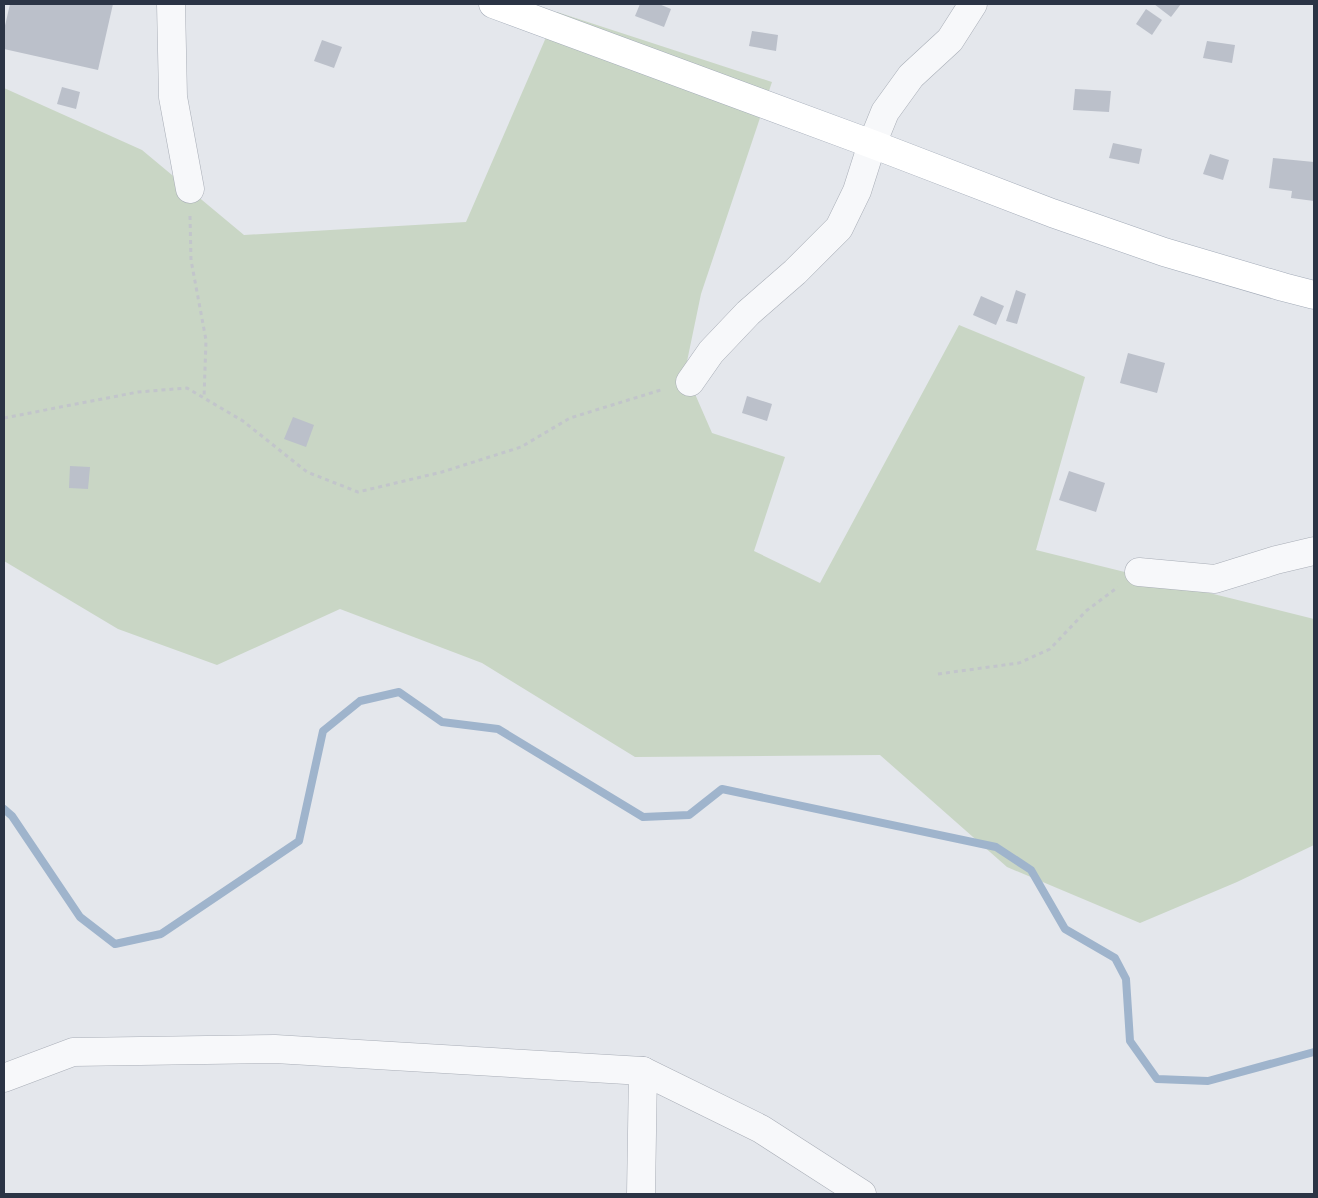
<svg xmlns="http://www.w3.org/2000/svg" width="1318" height="1198" font-family="Barlow,sans-serif">
<style>
.green{fill:#c9d6c5}
.lines{fill:none;stroke-linecap:round;stroke-linejoin:round}
.stream{stroke:#9fb4cc;stroke-width:8}
.building{fill:#bbc0ca}
.minor-casing{stroke:#a9aeb7;stroke-width:29}
.major-casing{stroke:#a3abb8;stroke-width:29}
.path{stroke:#c2c5cb;stroke-width:3;stroke-dasharray:4 4;stroke-linecap:butt}
.minor{stroke:#f7f8fa;stroke-width:28}
.major{stroke:#fff;stroke-width:28}
</style>
<rect width="100%" height="100%" fill="#e4e7ec"/>
<polygon class="green" points="557,12 772,82 701,294 685,371 712,433 785,457 754,551 820,583 959,325 1085,377 1036,550 1314,619 1314,845 1237,882 1140,923 1007,867 880,755 635,757 482,663 340,609 217,665 118,629 4,561 4,88 142,150 244,235 466,222"/>
<g class="lines">
<polyline class="stream" points="4,809 12,816 80,917 115,944 161,934 299,841 323,731 360,701 399,692 442,722 498,729 643,817 689,815 722,789 996,847 1031,870 1065,929 1115,958 1126,979 1130,1041 1157,1079 1208,1081 1314,1052"/>
</g>
<g class="building">
<polygon points="10,4 113,4 98,70 4,49 4,30"/>
<polygon points="640,4 659,4 671,9 664,27 635,16"/>
<polygon points="1154,4 1181,4 1171,17"/>
<polygon points="1146,9 1162,20 1152,35 1136,24"/>
<polygon points="752,31 778,35 776,51 749,46"/>
<polygon points="322,40 342,47 334,68 314,61"/>
<polygon points="1207,41 1235,45 1232,63 1203,58"/>
<polygon points="62,87 80,92 76,109 57,104"/>
<polygon points="1075,89 1111,91 1109,112 1073,110"/>
<polygon points="1113,143 1142,149 1139,164 1109,158"/>
<polygon points="1210,154 1229,160 1223,180 1203,174"/>
<polygon points="1273,158 1314,162 1314,201 1291,198 1292,191 1269,188"/>
<polygon points="1016,290 1026,294 1017,324 1006,321"/>
<polygon points="981,296 1004,306 996,325 973,315"/>
<polygon points="1128,353 1165,363 1157,393 1120,383"/>
<polygon points="747,396 772,404 767,421 742,413"/>
<polygon points="293,417 314,425 306,447 284,439"/>
<polygon points="70,466 90,467 88,489 69,488"/>
<polygon points="1069,471 1105,483 1096,512 1059,500"/>
</g>
<g class="lines">
<g class="minor-casing">
<g id="minor">
<polyline points="171,4 173,97 190,189"/>
<polyline points="690,382 711,352 748,313 795,272 839,228 857,191 872,144 885,112 911,76 950,40 973,4"/>
<polyline points="1139,572 1215,579 1276,560 1314,551"/>
<polyline points="4,1078 73,1052 275,1049 643,1071 761,1129 862,1194"/>
<polyline points="641,1194 643,1071"/>
</g>
</g>
<g class="major-casing">
<polyline id="major" points="493,4 872,144 1052,213 1164,252 1283,287 1314,295"/>
</g>
<g class="path">
<polyline points="190,216 191,260 206,340 204,398"/>
<polyline points="4,418 138,392 187,388 243,421 307,472 358,492 442,472 521,447 570,418 664,389"/>
<polyline points="938,674 1019,663 1050,649 1086,611 1118,587"/>
</g>
<use href="#minor" class="minor"/>
<use href="#major" class="major"/>
</g>
<rect width="1318" height="1198" fill="none" stroke="#2b3445" stroke-width="10"/>
</svg>
